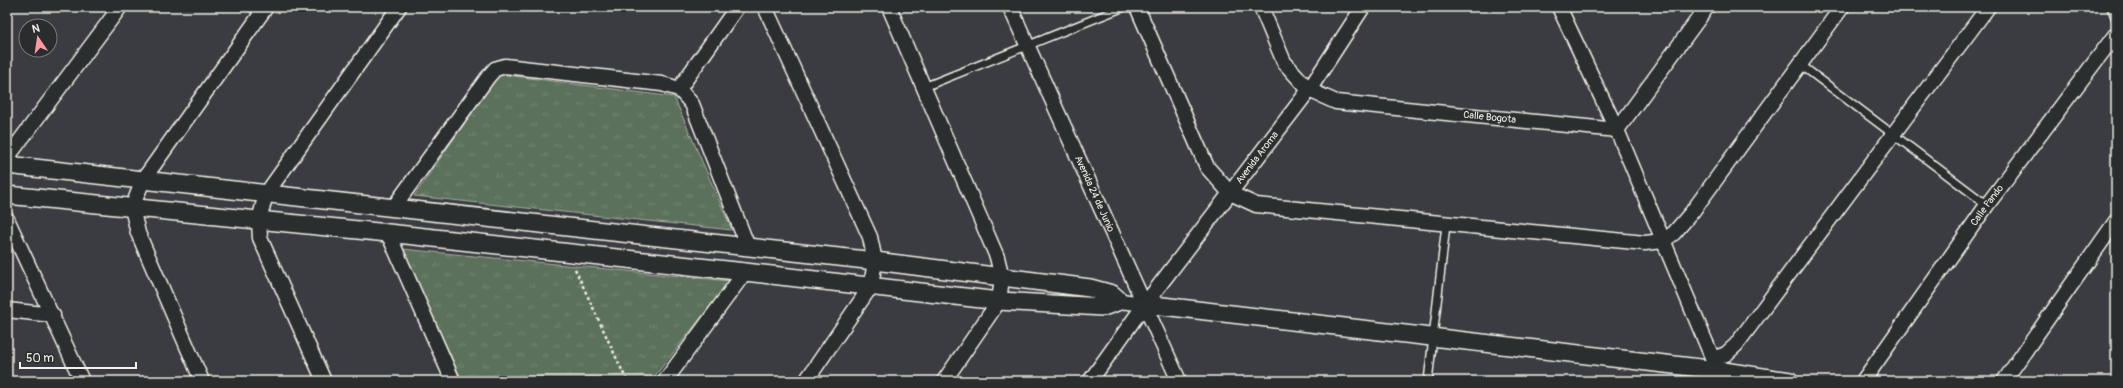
<svg xmlns="http://www.w3.org/2000/svg" width="2123" height="388" font-family="Pangolin,sans-serif">
<style>
.grass{fill:url(#grass-tufts);stroke:#a8b1a2}
.lines{fill:none;stroke-linecap:round;stroke-linejoin:round}
.service-casing{stroke:#f4f1e8;stroke-width:10}
.minor-casing{stroke:#f4f1e8;stroke-width:17}
.tertiary-casing{stroke:#f4f1e8;stroke-width:20}
.path{stroke:#f4f1e8;stroke-width:2.5;stroke-dasharray:3 3;stroke-linecap:butt}
.service{stroke:#2a2d2e;stroke-width:7}
.minor{stroke:#2a2d2e;stroke-width:14}
.tertiary{stroke:#2a2d2e;stroke-width:17}
.labels{text-anchor:middle;dominant-baseline:central;stroke-width:3;stroke-linejoin:round;paint-order:stroke}
.street-label{font-size:10px;fill:#f4f1e8;stroke:#2a2d2e}
</style>
<defs>
<pattern id="grass-tufts" width="24" height="20" patternUnits="userSpaceOnUse"><rect width="24" height="20" fill="#5b715c"/><path d="M3 7l-1-3M5 7V3M7 7l1-3M15 17l-1-3M17 17v-4M19 17l1-3" fill="none" stroke="#738673"/></pattern>
</defs>
<rect width="100%" height="100%" fill="#3b3c42"/>
<filter id="ink" filterUnits="userSpaceOnUse"><feTurbulence type="fractalNoise" baseFrequency=".025" numOctaves="2"/><feDisplacementMap in="SourceGraphic" scale="8" xChannelSelector="R" yChannelSelector="G"/><feConvolveMatrix kernelMatrix="1 2 1 2 8 2 1 2 1" color-interpolation-filters="sRGB"/></filter>
<g filter="url(#ink)">
<g class="grass">
<polygon points="499,74 674,97 732,230 414,196"/>
<polygon points="402,249 730,281 651,381 462,381"/>
</g>
<g class="lines">
<g class="service-casing">
<g id="service">
<polyline points="251,7 260,14"/>
<polyline points="2111,7 2116,19"/>
<polyline points="1801,65 1987,205"/>
<polyline points="924,87 1124,7"/>
<polyline points="1428,381 1446,225"/>
</g>
</g>
<g class="minor-casing">
<g id="minor">
<polyline points="765,7 870,237 875,261 871,286 806,381"/>
<polyline points="889,7 997,257 1002,278 999,301 944,381"/>
<path id="s1" d="M1010,7L1179,381"/>
<polyline points="1137,7 1207,167 1230,193 1256,205 1645,243 1663,241 1674,233 1692,212 1842,7"/>
<path id="s2" d="M1261,7L1284,62L1309,90L1336,102L1617,130L1707,7"/>
<polyline points="1559,7 1617,130 1722,381"/>
<polyline points="679,89 737,7"/>
<polyline points="7,158 120,7"/>
<polyline points="393,208 488,77 495,69 505,66 662,84 679,89 692,104 748,247"/>
<polyline points="7,219 82,381"/>
<polyline points="388,233 453,381"/>
<polyline points="1120,301 1145,304"/>
<polyline points="7,310 53,315"/>
<polyline points="1713,359 1726,354 1736,345 1988,7"/>
<polyline points="202,381 138,233 132,208 143,180 266,7"/>
<polyline points="324,381 260,238 259,220 266,194 399,7"/>
<polyline points="665,381 745,272"/>
<path id="s3" d="M1090,381L1145,304L1309,90L1363,7"/>
<path id="s4" d="M1863,381L1987,205L2116,34"/>
<polyline points="2004,381 2116,221"/>
</g>
</g>
<g class="tertiary-casing">
<g id="tertiary">
<polyline points="7,165 875,261 1090,288 1112,294 1120,301 1103,307 999,301 745,272 388,233 7,195"/>
<polyline points="1145,304 1717,370 1790,381"/>
</g>
</g>
<polyline class="path" points="575,269 627,381"/>
<use href="#service" class="service"/>
<use href="#minor" class="minor"/>
<use href="#tertiary" class="tertiary"/>
</g>
</g>
<g class="labels">
<g class="street-label">
<text stroke="none"><textPath href="#s2" startOffset="281">Calle Bogota</textPath></text>
<text stroke="none"><textPath href="#s3" startOffset="279">Avenida Aroma</textPath></text>
<text stroke="none"><textPath href="#s1" startOffset="205">Avenida 24 de Junio</textPath></text>
<text stroke="none"><textPath href="#s4" startOffset="215">Calle Pando</textPath></text>
</g>
</g>
<rect width="2123" height="388" fill="none" stroke="#2a2d2e" stroke-width="24"/>
<rect x="12" y="12" width="2099" height="364" fill="none" stroke="#f4f1e8" stroke-width="1.5" filter="url(#ink)"/>
<g transform="translate(38 38) rotate(347)"><circle r="19" fill="#2a2d2e" stroke="#7b7b78"/>
<path d="M0-3L7 15L0 10L-7 15Z" fill="#ff9aa2"/>
<text y="-6" font-size="11" font-weight="bold" text-anchor="middle" fill="#f4f1e8">N</text>
</g>
<path d="M20 362v6h116v-6" fill="none" stroke="#f4f1e8" stroke-width="2"/>
<text x="26" y="362" font-size="12" fill="#f4f1e8" stroke="#2a2d2e" stroke-width="3" paint-order="stroke">50 m</text>
</svg>
